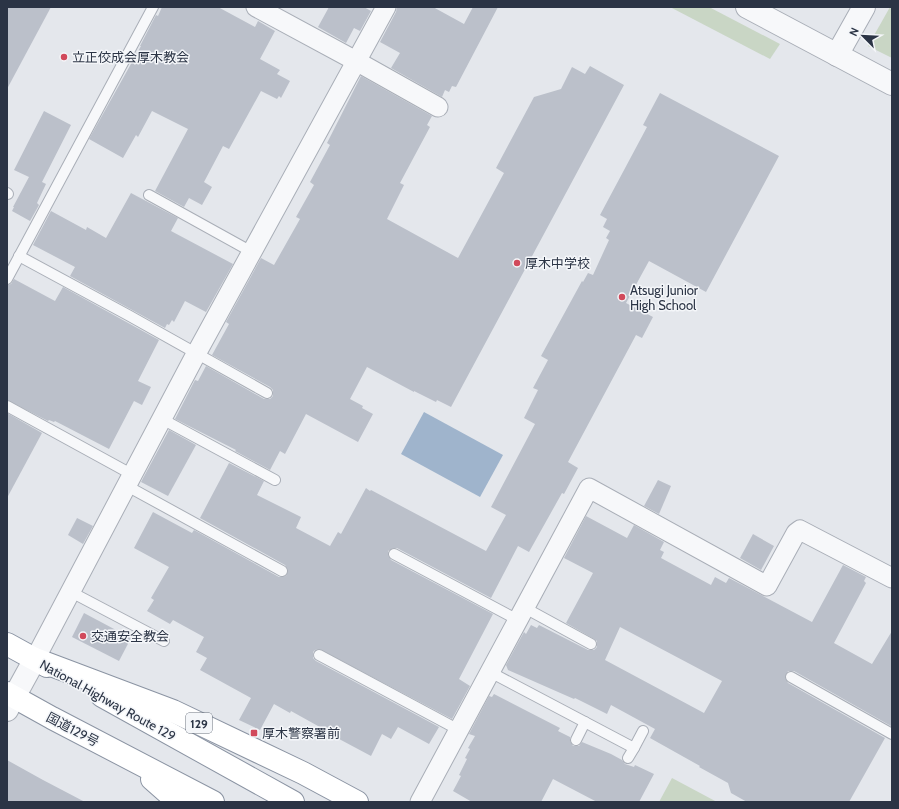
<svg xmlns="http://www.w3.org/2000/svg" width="899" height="809" font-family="Cabin,'Noto Sans JP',sans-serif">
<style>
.green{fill:#c9d6c5}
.water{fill:#9fb4cc}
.building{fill:#bbc0ca;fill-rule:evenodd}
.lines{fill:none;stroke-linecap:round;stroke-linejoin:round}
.service-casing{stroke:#a9aeb7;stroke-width:12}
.minor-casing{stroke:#a9aeb7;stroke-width:21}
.tertiary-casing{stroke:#a9aeb7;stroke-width:24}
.trunk-casing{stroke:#8b94a3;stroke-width:24}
.service{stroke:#f7f8fa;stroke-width:10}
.minor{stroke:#f7f8fa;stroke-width:19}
.tertiary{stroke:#f7f8fa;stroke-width:22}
.trunk{stroke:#fff;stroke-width:22}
.poi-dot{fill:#d1495b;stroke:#f4f6f9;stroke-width:1.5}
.labels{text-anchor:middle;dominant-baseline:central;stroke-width:3;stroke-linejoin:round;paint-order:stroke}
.shield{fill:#f4f6f9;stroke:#676e7b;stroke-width:1}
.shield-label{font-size:12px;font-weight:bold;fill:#2b3445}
.poi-label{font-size:13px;fill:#2b3445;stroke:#f4f6f9;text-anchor:start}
.street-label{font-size:13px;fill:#2b3445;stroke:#f4f6f9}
</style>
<rect width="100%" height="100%" fill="#e4e7ec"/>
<g class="green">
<polygon points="670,7 709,7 780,44 770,59"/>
<polygon points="890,7 892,7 892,58 868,46"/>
<polygon points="672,778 717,802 659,802"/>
</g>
<polygon class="water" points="424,412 503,455 480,497 401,454"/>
<g class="building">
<polygon points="7,7 51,7 7,89"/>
<polygon points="162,7 218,7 255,27 258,21 275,31 260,59 280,70 277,74 290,81 281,98 279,96 277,99 261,91 229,149 223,146 204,182 212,187 202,205 189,198 184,207 155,191 188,129 152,111 138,137 136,135 123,158 89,139 141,46 140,46 156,15 158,16"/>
<polygon points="329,7 364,7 371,11 360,31 354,28 346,43 318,27"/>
<polygon points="397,7 433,7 464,24 473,7 498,7 456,87 452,86 449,92 445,90 442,97 391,68 400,53 380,42 396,12"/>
<polygon points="590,66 624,85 451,407 437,400 436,402 414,391 414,392 367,367 350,399 363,406 362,408 373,414 358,442 306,414 285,454 280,451 270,470 235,451 236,450 175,419 195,380 198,381 206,366 264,399 270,399 273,396 273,390 270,387 212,355 229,324 226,322 261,258 274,265 300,219 296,217 314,185 310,182 330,145 327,143 361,76 432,116 427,125 430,127 400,183 404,185 387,219 458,258 504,173 496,168 534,97 561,89 572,67 585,74"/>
<polygon points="660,93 779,156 706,292 649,261 626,303 653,317 642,338 636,335 568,462 578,468 564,494 562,493 529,552 518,546 491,598 397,548 393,548 388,551 388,555 391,560 493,614 459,679 470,686 452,719 319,649 315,650 313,652 313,658 316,661 439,727 429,744 398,727 391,739 382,734 371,756 326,732 327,731 291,711 290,713 274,704 260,730 239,720 251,698 200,670 207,658 196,652 204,637 173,620 170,624 147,611 154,600 151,598 169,567 134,548 153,512 192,533 194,530 279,577 286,576 288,570 285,565 200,518 229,463 264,481 257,495 301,517 296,528 330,546 338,532 341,534 366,488 370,491 371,490 486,551 506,515 491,507 535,424 524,418 538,390 533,388 548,360 541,356 582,281 583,282 588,273 593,275 609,240 606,238 610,231 603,227 607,219 600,215 647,127 643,125"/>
<polygon points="44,111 71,125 42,182 46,184 37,203 39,205 30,221 12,211 14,207 13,207 29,177 14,170"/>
<polygon points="131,193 178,218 171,231 233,264 206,312 185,301 174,322 172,320 169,325 167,324 165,328 70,276 75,267 33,245 51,211 86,230 87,227 106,238"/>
<polygon points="14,279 55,301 63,287 159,340 138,381 151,387 142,405 134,401 109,449 55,421 54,422 49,420 48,421 7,400 7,285 11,284"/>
<polygon points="7,413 42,433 7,498"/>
<polygon points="169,430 196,445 168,496 141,482"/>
<polygon points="658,480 671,486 659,514 644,506"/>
<path d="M586,516L627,538L634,525L664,542L660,550L664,552L661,558L711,585L715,577L726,583L729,578L812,622L843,565L866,577L864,581L866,583L834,643L872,664L892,631L891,726L794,671H788L785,677L788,683L885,738L849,802H747L731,793L728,783L699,767L700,766L650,738L655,729L611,705L607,714L575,698L574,699L508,670L506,665L524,632L526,634L531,625L537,628L539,625L588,650H594L597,647V641L594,639L566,623L593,573L564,558ZM620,627L722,681L704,713L605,660Z"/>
<polygon points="77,518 93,526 83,544 68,535"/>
<polygon points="753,534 774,546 761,570 740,558"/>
<polygon points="84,613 131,638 119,661 72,637"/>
<polygon points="494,694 560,728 558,731 570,737 570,741 573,746 579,746 582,742 611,754 622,760 625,764 634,767 635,765 654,774 639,802 597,802 553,779 541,802 472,802 453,791 461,776 459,775 467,759 465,758 470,749 468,748 475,736 469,734 489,696 492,697"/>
<polygon points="7,760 43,780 85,802 7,802"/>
</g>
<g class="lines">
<g class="service-casing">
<g id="service">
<polyline points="7,193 8,194"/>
<polyline points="149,195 252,252"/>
<polyline points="19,256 128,315 267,393"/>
<polyline points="7,279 153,7"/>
<polyline points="7,406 133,475"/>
<polyline points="162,419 275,480"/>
<polyline points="127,486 282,571"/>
<polyline points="394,554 518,620"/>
<polyline points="71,592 164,641"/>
<polyline points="525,608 591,644"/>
<polyline points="319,655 459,730"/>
<polyline points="490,672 634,748 643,731"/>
<polyline points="791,677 892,734"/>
<polyline points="576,740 585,722"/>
<polyline points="628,758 634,748"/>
</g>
</g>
<g class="minor-casing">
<g id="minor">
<polyline points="256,7 356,61 438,107"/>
<polyline points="35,659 196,354 386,7"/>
<polyline points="420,802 589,488 767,586 796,533 800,530 892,578"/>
</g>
</g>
<g class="tertiary-casing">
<g id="tertiary">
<polyline points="747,7 892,84"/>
<polyline points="837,55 864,7"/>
<polyline points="7,710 35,659"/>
</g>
</g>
<g class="trunk-casing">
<g id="trunk">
<polyline points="7,644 47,666"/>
<polyline points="35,659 173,711 303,773 357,802"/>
<polyline points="7,693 52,718 213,802"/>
<polyline points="102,696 293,802"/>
<polyline points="152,779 178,802"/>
</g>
</g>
<use href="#service" class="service"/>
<use href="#minor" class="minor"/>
<use href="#tertiary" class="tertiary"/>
<use href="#trunk" class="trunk"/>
</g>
<g class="poi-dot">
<circle cx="64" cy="57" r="4"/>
<circle cx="517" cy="263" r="4"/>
<circle cx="622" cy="297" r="4"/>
<circle cx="83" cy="636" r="4"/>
<rect x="250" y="729" width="8" height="8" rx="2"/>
</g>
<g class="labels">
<rect class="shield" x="186" y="713" width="26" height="20" rx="3"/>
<g class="shield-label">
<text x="199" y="723">129</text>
</g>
<g class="poi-label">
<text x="72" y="57">立正佼成会厚木教会</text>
<text x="525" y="263">厚木中学校</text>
<text x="630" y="290">Atsugi Junior<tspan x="630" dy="15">High School</tspan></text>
<text x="91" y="636">交通安全教会</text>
<text x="262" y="733">厚木警察署前</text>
</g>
<g class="street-label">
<text transform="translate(108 700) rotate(29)">National Highway Route 129</text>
<text transform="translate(73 729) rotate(28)">国道129号</text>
</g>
</g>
<rect width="899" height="809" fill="none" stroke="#2b3445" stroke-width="16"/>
<g transform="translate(863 36) rotate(294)" stroke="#f4f6f9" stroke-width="3" paint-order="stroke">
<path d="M0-3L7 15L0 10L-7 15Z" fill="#2b3445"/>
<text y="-6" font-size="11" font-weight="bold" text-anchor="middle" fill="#2b3445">N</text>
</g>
</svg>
